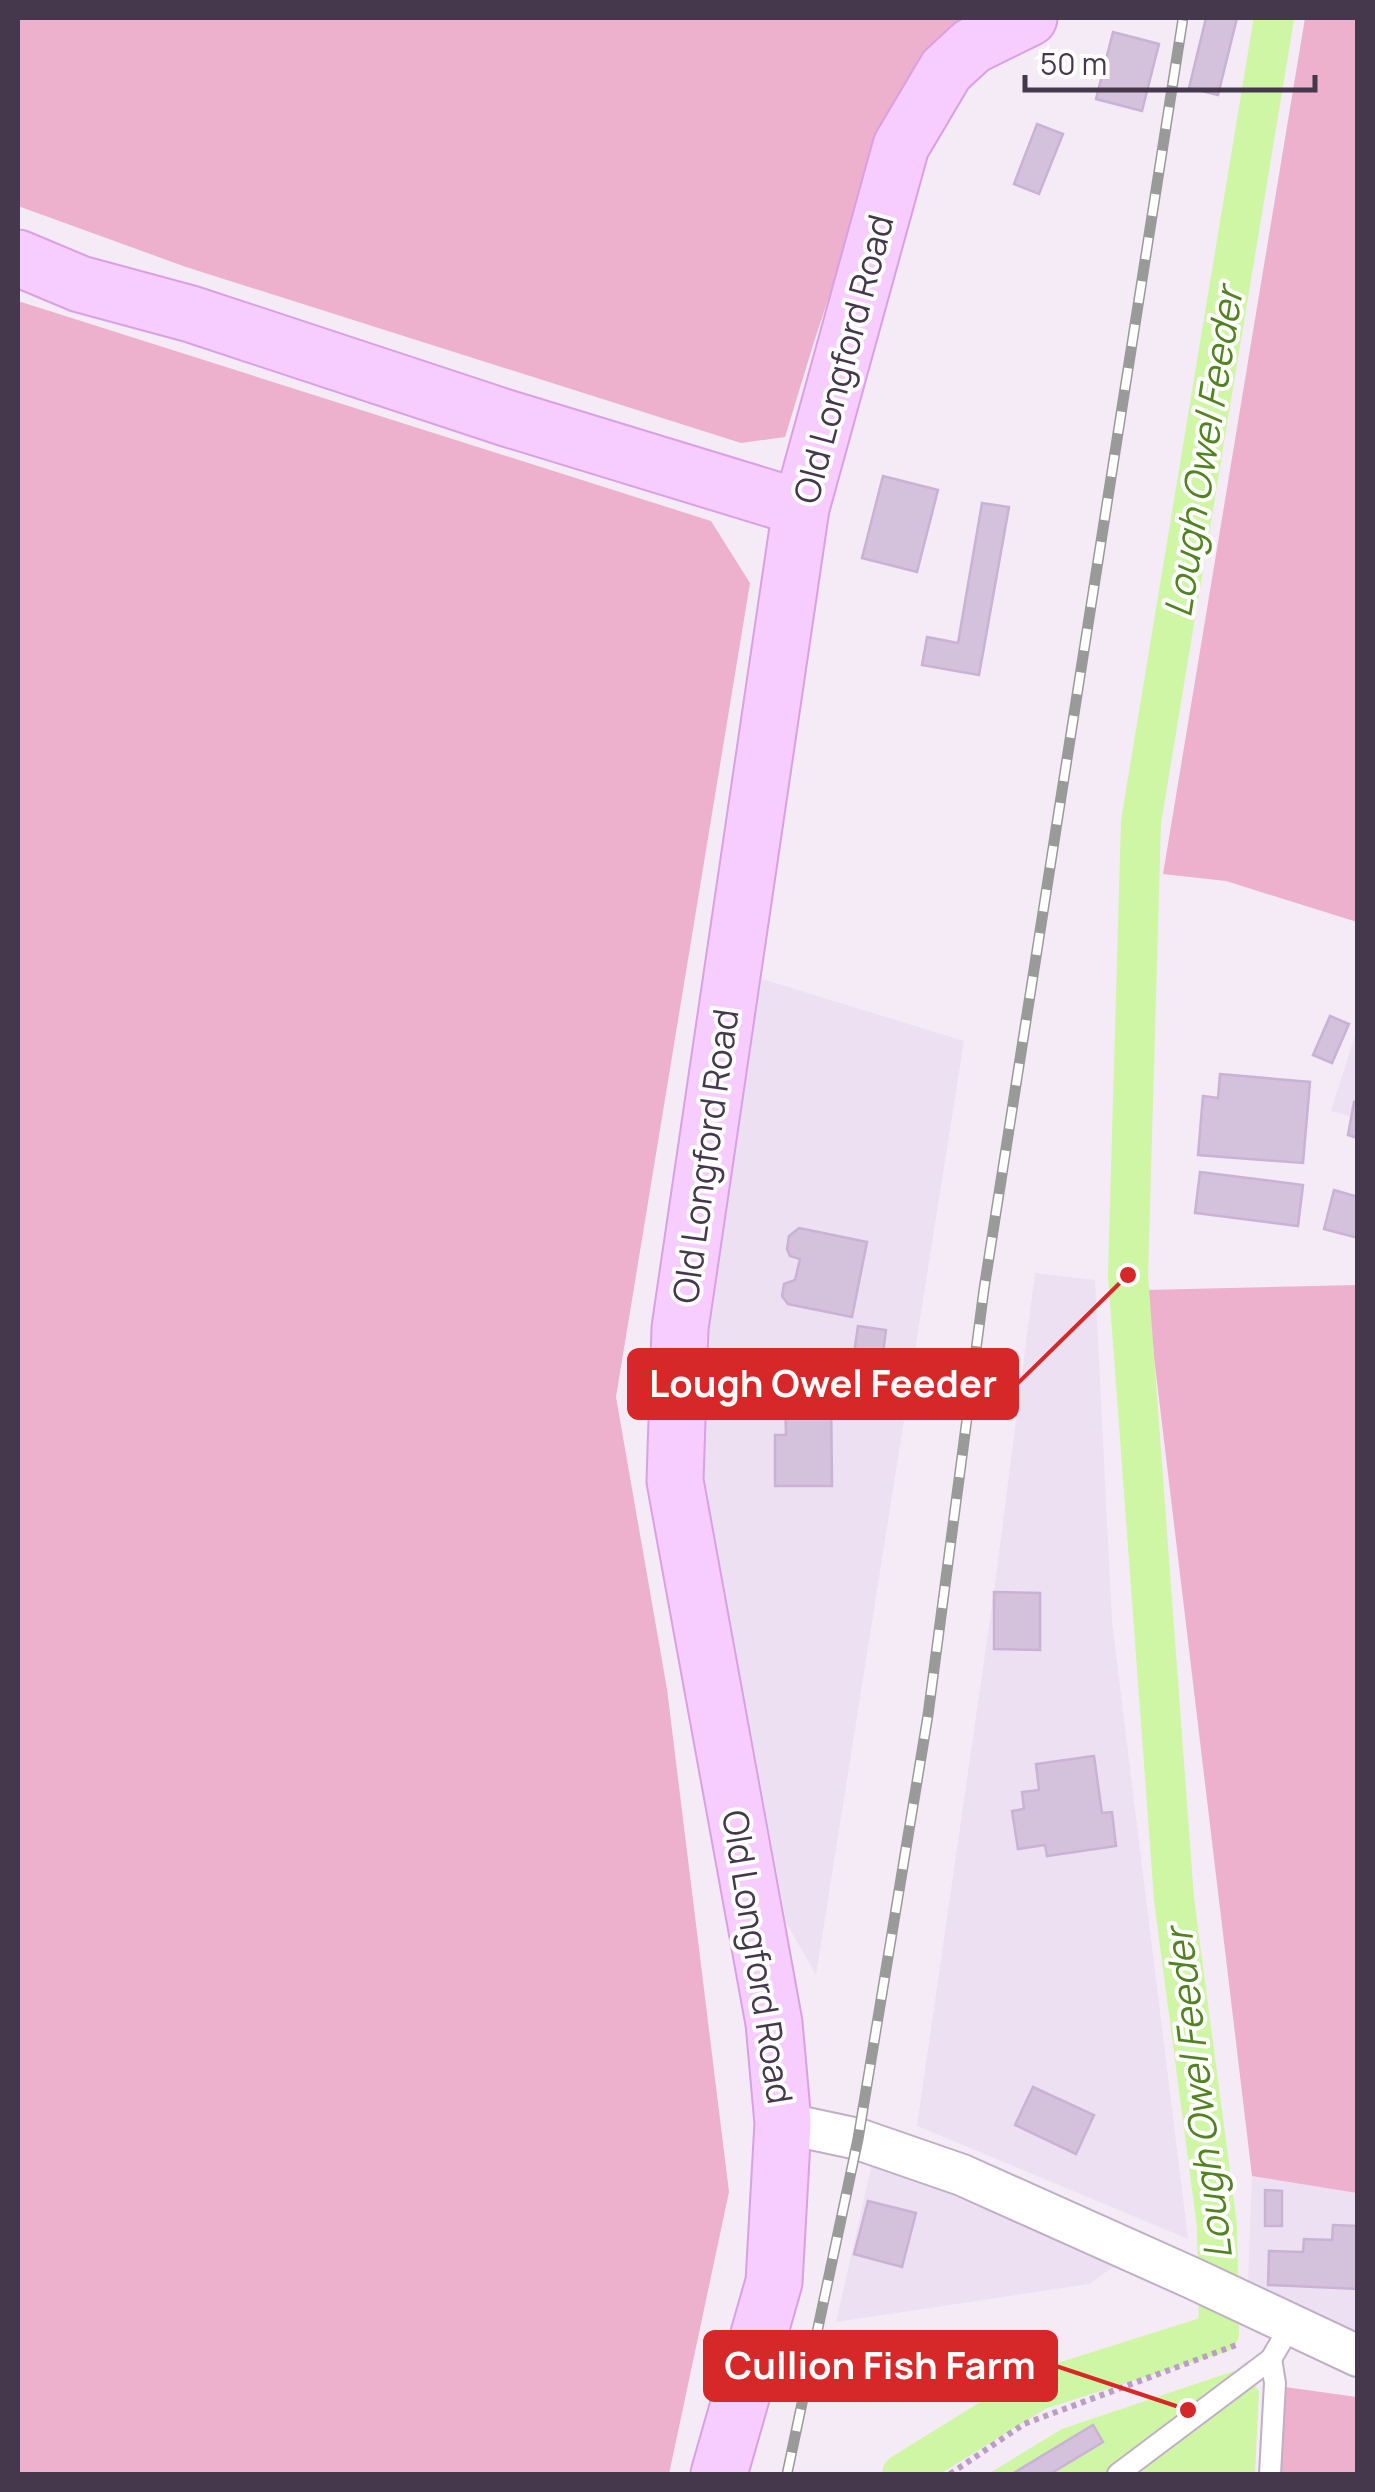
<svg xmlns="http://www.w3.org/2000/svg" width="1375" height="2492" font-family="Manrope,sans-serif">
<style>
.residential{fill:#ede0f2}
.green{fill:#edb1cd}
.water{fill:#cef6a4}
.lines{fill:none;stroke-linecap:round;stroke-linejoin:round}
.canal{stroke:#cef6a4;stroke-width:40}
.building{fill:#d4c2dc;stroke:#cab2d4;stroke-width:2.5}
.lane-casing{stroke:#c0afc6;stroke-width:24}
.street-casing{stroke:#c0afc6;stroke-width:44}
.secondary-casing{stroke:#d9a0e5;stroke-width:59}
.path{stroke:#bb9dc6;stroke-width:6;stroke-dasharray:5 5;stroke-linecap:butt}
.lane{stroke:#fff;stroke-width:20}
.street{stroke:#fff;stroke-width:40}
.secondary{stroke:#f7ccff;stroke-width:55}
.rail-casing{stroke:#9a9a9a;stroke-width:11}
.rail{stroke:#fff;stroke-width:8;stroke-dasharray:22;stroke-linecap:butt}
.labels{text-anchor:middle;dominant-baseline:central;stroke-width:8;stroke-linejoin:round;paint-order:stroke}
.street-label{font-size:35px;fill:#45384c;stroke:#fff}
.water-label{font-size:38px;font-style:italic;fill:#51831f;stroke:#fff}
.leader{fill:none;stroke:#d62828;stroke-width:4}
.callout-dot{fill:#d62828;stroke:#fff;stroke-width:4}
.callout{fill:#d62828;stroke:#d62828;stroke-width:4}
.callout-label{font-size:38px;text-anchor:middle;font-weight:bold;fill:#fff}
</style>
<rect width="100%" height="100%" fill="#f4ebf6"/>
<g class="residential">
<polygon points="762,979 964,1041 816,1975 786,1922 700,1457 698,1320"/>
<polygon points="1357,1029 1357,1118 1331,1111"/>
<polygon points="1035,1273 1095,1280 1112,1622 1188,2239 917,2126 994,1592"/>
<polygon points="873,2160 1119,2263 1089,2284 836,2322"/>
<polygon points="1252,2176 1357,2193 1357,2336 1248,2283"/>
</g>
<g class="green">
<polygon points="18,18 965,18 927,58 874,161 814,342 785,437 741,443 186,267 18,206"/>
<polygon points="1305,18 1357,18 1357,922 1226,881 1163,874"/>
<polygon points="18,301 711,521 750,583 616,1397 667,1689 729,2192 669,2474 18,2474"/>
<polygon points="1357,1285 1358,1285 1357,2193 1252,2176 1146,1290"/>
<polygon points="1285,2387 1357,2397 1357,2474 1280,2474"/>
</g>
<polygon class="water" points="1240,2369 1259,2391 1255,2474 988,2474 1062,2429"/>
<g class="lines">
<polyline class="canal" points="902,2474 1038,2390 1219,2333 1217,2226 1174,1899 1128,1275 1141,822 1274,18"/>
</g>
<g class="building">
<polygon points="1206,18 1237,18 1218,95 1189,88"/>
<polygon points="1113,32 1159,44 1142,111 1096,99"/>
<polygon points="1037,124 1063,134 1039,194 1014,184"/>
<polygon points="883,476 938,490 917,572 862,558"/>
<polygon points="982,503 1009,507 979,675 922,665 927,637 958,643"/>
<polygon points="1330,1016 1349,1024 1332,1063 1313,1055"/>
<polygon points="1220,1074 1310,1082 1303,1163 1198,1155 1203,1096 1218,1098"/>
<polygon points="1354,1102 1358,1103 1358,1138 1348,1135"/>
<polygon points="1200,1172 1303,1185 1298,1226 1195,1213"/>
<polygon points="1334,1190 1358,1197 1358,1238 1324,1229"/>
<polygon points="799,1228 867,1242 852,1317 788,1304 782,1296 784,1284 795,1280 800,1259 790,1256 787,1249 789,1236"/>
<polygon points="858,1326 886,1330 879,1384 850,1381"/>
<polygon points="831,1389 832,1486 775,1486 775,1435 786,1435 785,1390"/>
<polygon points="994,1592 1040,1593 1040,1650 994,1649"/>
<polygon points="1094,1756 1102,1813 1112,1812 1116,1846 1047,1856 1045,1845 1018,1849 1012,1811 1024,1809 1022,1792 1039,1790 1036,1764"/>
<polygon points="1033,2087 1094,2115 1076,2154 1015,2125"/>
<polygon points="1265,2190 1282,2191 1282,2226 1265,2226"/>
<polygon points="868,2201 916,2213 902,2267 854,2254"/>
<polygon points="1333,2225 1358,2226 1358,2289 1268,2285 1269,2251 1303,2252 1304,2239 1332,2240"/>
<polygon points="1093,2425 1103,2442 1050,2474 1012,2474"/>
</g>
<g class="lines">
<g class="lane-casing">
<g id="lane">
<polyline points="1118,2474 1271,2359 1291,2325"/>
<polyline points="1270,2474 1275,2383 1271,2359"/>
</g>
</g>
<g class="street-casing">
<polyline id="street" points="783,2123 858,2139 962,2175 1192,2278 1358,2356"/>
</g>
<g class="secondary-casing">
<g id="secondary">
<polyline points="18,258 80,284 191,314 503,417 801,508"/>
<polyline points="719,2474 774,2282 783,2123 774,2023 675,1481 680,1328 801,508 901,146 946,70 972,46 1029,18"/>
</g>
</g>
<polyline class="path" points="950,2474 1024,2424 1239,2344"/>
<use href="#lane" class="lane"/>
<use href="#street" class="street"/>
<use href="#secondary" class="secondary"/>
<g class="rail-casing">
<polyline id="rail" points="787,2474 858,2139 928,1715 984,1289 1183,18"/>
</g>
<use href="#rail" class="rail"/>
</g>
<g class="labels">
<g class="street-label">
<text transform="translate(843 359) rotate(-75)">Old Longford Road</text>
<text transform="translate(705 1156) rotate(-82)">Old Longford Road</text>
<text transform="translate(758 1957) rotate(81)">Old Longford Road</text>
</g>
<g class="water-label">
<text transform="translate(1202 452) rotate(-81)">Lough Owel Feeder</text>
<text transform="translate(1197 2094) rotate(-97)">Lough Owel Feeder</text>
</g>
</g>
<path class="leader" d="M1128 1275L1017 1384M1188 2410L1056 2366"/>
<g class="callout-dot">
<circle cx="1128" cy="1275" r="10"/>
<circle cx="1188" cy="2410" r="10"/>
</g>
<g class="callout">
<rect x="629" y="1350" width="388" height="68" rx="10"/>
<rect x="705" y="2332" width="351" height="68" rx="10"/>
</g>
<g class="callout-label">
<text x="823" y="1397">Lough Owel Feeder</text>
<text x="880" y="2379">Cullion Fish Farm</text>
</g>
<rect width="1375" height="2492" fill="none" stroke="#45384c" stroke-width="40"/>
<path d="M1025 75v15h290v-15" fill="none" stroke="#45384c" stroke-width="5"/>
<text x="1040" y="75" font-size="30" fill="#45384c" stroke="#ffffff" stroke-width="8" paint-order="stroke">50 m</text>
</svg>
